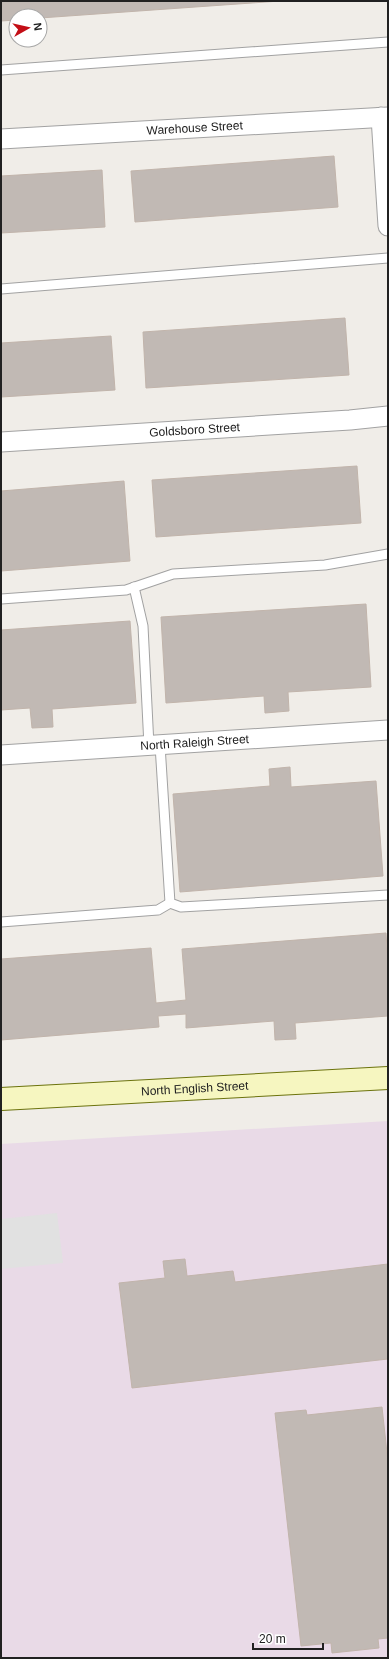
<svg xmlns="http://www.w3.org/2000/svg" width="389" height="1659" font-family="Helvetica,sans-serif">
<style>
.industrial{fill:#e9dae7}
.parking{fill:#e1e1e1}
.building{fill:#c1b9b4;stroke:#c1b4ab}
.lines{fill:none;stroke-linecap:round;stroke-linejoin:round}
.lane-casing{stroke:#a2a2a2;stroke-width:11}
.street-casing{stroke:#a2a2a2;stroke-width:21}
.secondary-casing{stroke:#6c730d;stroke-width:24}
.lane{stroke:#fff;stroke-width:9}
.street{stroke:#fff;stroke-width:19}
.secondary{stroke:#f6f6c0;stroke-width:22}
.labels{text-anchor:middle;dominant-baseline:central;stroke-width:3.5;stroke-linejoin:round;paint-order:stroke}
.street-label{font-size:12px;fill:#212121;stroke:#fff}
</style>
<rect width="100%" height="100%" fill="#f0ede8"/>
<polygon class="industrial" points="388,1121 388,1658 1,1658 1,1144"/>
<polygon class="parking" points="57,1213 63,1263 1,1269 1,1219"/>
<g class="building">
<polygon points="1,1 280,1 40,18 40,16 16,16 16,20 1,21"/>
<polygon points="334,156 338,207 135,222 131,171"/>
<polygon points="102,170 105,227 1,233 1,176"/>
<polygon points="345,318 349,375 146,388 143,332"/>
<polygon points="111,336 115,390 1,397 1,343"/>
<polygon points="357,466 361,523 156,537 152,480"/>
<polygon points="124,481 130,561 1,571 1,491"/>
<polygon points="366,604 371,687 288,692 289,711 265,713 264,696 166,703 161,617"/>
<polygon points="130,621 136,703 52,709 53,727 32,728 30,708 1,710 1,630"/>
<polygon points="290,767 291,787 376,781 383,876 180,892 173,794 270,786 269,769"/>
<polygon points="386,933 388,964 388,1016 295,1023 296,1039 275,1040 274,1021 186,1028 186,1014 158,1016 159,1027 1,1040 1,959 151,948 156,1003 186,1000 182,949"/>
<polygon points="185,1259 187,1276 233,1271 235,1282 388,1264 388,1359 132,1388 119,1283 165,1278 163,1261"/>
<polygon points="382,1407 388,1462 388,1638 378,1639 379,1648 332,1653 331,1643 301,1646 275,1413 306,1410 307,1415"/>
</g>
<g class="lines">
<g class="lane-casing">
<g id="lane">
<polyline points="1,70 388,42"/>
<polyline points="1,289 388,258"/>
<polyline points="134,587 143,626 149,746"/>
<polyline points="1,599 126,590 173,574 325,565 388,554"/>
<polyline points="160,745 170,903 181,907 388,895"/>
<polyline points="1,922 158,910 170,903"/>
</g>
</g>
<g class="street-casing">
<g id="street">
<polyline points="381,117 388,226"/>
<path id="s1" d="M1,139L388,117"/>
<path id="s2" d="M1,442L350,420L388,416"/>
<path id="s3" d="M1,755L388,730"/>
</g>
</g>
<g class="secondary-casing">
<g id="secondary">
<path id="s4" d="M1,1099L388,1078"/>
</g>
</g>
<use href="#lane" class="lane"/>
<use href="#street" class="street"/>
<use href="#secondary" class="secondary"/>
</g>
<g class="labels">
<g class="street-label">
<text stroke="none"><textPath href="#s1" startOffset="194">Warehouse Street</textPath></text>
<text stroke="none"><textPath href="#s2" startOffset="194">Goldsboro Street</textPath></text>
<text stroke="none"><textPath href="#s3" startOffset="194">North Raleigh Street</textPath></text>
<text stroke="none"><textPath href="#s4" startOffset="194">North English Street</textPath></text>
</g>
</g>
<rect width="389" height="1659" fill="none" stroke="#212121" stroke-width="4"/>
<g transform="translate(28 28) rotate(82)"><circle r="19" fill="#ffffff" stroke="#a6a6a6"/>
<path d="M0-3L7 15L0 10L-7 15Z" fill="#c30e16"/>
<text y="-6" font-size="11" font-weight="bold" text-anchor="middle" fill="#212121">N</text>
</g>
<path d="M253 1643v6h70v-6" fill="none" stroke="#212121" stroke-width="2"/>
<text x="259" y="1643" font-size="12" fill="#212121" stroke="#ffffff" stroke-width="3" paint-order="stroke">20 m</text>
</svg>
